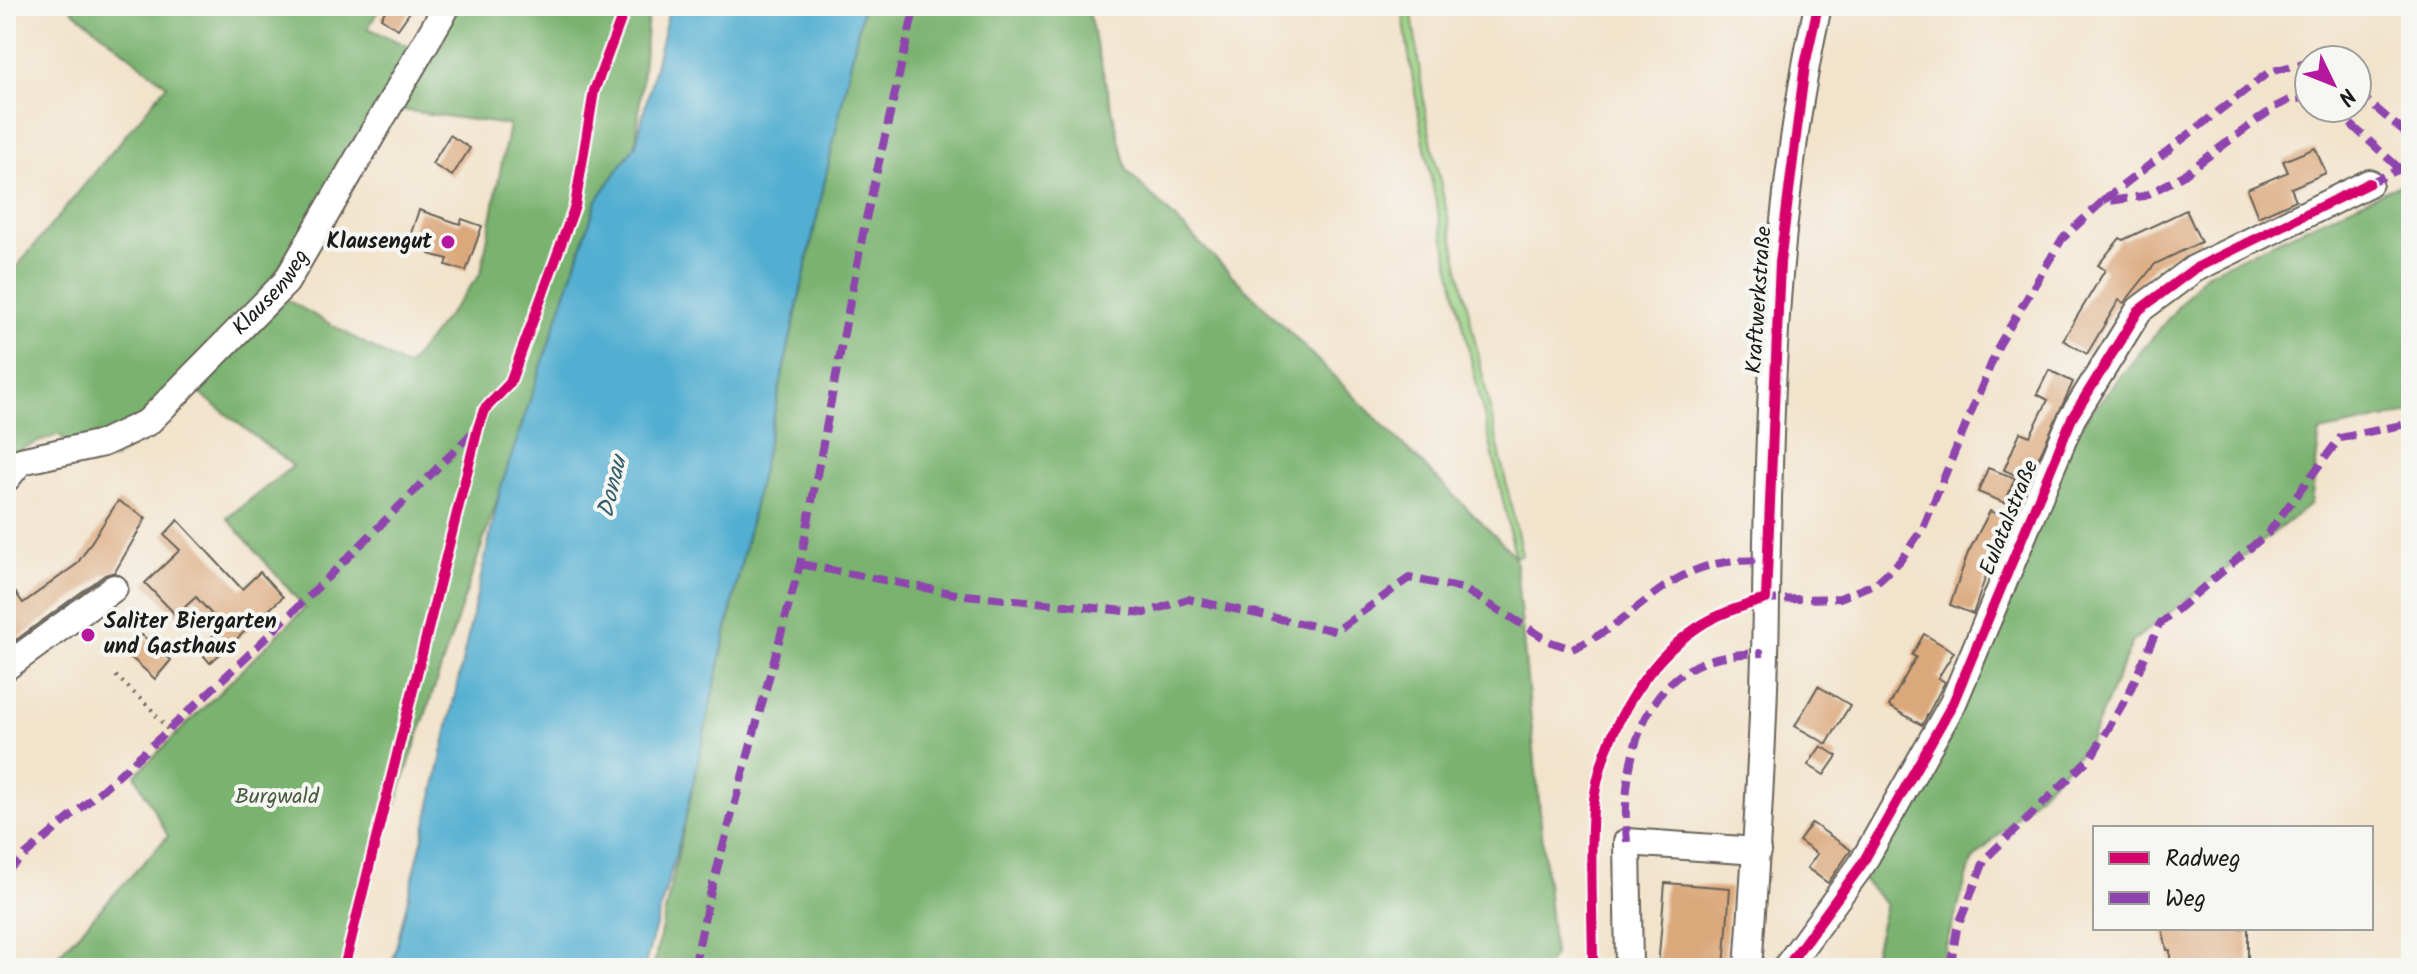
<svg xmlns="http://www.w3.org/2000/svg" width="2417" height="974" font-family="Kalam,sans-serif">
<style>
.green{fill:#99d082;stroke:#5a764f;stroke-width:2}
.forest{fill:#7ab270;stroke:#4b6746;stroke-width:2;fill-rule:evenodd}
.water{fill:#53afd1;stroke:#386676;stroke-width:2}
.building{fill:#dba87b}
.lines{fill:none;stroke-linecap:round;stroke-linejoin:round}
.minor-casing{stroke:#676259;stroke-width:30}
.path{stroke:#676259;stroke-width:4;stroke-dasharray:2 6;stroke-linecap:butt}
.minor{stroke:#fff;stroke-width:26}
.quiet{stroke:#8e44ad;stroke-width:8;stroke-dasharray:16 8;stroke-linecap:butt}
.cycleway-casing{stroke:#f6f6f2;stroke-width:15}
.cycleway{stroke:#d6006c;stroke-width:10}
.poi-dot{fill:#b5179e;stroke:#f6f6f2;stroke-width:3}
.labels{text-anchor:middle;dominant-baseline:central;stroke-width:8;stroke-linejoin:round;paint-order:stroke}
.poi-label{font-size:22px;font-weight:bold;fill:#1c1c1c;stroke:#f6f6f2;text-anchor:end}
.street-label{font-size:22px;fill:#1c1c1c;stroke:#f6f6f2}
.park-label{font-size:22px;fill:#485b40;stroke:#f6f6f2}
.water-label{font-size:24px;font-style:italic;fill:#355e6d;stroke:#f6f6f2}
</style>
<rect width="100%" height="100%" fill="#f6f6f2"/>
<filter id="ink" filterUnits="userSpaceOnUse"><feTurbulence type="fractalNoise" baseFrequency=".0125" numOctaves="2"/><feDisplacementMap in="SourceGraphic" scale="16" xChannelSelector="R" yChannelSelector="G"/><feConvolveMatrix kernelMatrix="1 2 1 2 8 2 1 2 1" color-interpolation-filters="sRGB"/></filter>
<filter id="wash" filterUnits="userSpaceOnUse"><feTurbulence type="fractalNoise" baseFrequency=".006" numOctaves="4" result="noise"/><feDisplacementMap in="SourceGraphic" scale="32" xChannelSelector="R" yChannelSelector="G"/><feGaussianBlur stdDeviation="1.8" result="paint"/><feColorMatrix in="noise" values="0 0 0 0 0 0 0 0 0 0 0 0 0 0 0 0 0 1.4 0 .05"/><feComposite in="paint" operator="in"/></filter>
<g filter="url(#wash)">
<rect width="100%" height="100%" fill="#f2e3cb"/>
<path class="green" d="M1402,6H1411L1426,117L1522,555L1515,556C1477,372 1426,192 1402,6Z"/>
<g class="forest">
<path d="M67,6H381L368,28L427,55L461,6H649L636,144L597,200L341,968H46L168,836L135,775L305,608L227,518L293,466L197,391L114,459L75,461L60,434L23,448L6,465V280L167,85ZM379,107L509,125L481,273L407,367L266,288Z"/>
<polygon points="863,6 1087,6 1127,171 1515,556 1554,955 1546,968 653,968"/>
<polygon points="2411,179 2411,413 2320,432 2311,504 2133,641 2088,745 1972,861 1945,949 1943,968 1870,968 1886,904 1862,879 2082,423 2205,274"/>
</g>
<polygon class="water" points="670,6 863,6 684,825 644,968 391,968 431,804 500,490 597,200 636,144"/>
<g id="blocks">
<g class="building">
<polygon points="388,6 414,6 398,29 381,18"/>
<polygon points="450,135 470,148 452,176 432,164"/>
<polygon points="2315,148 2326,173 2291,188 2296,200 2258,217 2247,189 2288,172 2283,161"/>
<polygon points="419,210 460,224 462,219 482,226 466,271 446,265 448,259 429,254 431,246 409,239"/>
<polygon points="2186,210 2201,242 2155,264 2124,303 2119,300 2087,354 2063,340 2105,270 2098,265 2120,238 2123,240"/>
<polygon points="2049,370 2073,382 2028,481 2004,470 2020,432 2030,436 2048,400 2037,394"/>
<polygon points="1988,468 2015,478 2005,503 1978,492"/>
<polygon points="118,501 146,518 115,572 105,575 16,640 6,626 6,579 23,603 77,564"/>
<polygon points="1990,511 2012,520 2003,543 1998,541 1973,614 1950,605 1968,553"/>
<polygon points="178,520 242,589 260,572 283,597 210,663 198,649 223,627 196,597 176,615 145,583 180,550 164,535"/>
<polygon points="1924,634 1954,652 1938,678 1945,682 1922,725 1889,706 1916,657 1912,655"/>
<polygon points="142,635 171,660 155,679 126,653"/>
<polygon points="1818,686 1850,705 1827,744 1795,726"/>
<polygon points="1821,746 1837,756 1824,775 1808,765"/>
<polygon points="1812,823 1851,850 1828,883 1807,868 1817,854 1799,841"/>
<polygon points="1665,883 1730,888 1724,968 1658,968"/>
<polygon points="2162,928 2248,928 2248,968 2170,968 2170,950 2167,950"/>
</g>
</g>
</g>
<g filter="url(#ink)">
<use href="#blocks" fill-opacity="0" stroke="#676259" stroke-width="2"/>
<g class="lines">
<g class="minor-casing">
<g id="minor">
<path id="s1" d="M6,479L21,461L103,443L148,422L286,282L447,6"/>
<polyline points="6,667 114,588"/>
<polyline points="1629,968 1627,842 1757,851"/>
<path d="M1748,968C1757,845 1765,721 1766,598C1769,401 1775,199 1818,6"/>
<polyline points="1786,968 1862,864 1953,703 2072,418 2139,310 2194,269 2369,183"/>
</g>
</g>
<polyline class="path" points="116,676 151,709 168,730"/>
<use href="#minor" class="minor"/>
<g class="quiet">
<polyline points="2357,92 2411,138"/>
<polyline points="2333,108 2400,169"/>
<polyline points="2369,183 2411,164"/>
<polyline points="2103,201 2269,72 2301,64 2309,67"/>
<path d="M800,564L956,594L1145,613L1188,599L1336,631L1409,578L1464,589L1551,642L1572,649C1651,614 1666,554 1766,561"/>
<polyline points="1761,600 1840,598 1876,583 1900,561 1923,528 1999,345 2062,239 2102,202 2144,196 2179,178 2275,107 2291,99 2309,98"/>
<path d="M1627,842C1621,776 1636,684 1709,660C1727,654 1745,654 1764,653"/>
<path d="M6,871C173,735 324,582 475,430"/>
<polyline points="694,968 708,902 800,564 865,223 915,6"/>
<polyline points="1950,968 1957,929 1985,859 2092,756 2129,693 2159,625 2268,533 2340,438 2411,423"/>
</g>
<g class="cycleway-casing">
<g id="cycleway">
<polyline points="344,968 478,428 484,410 510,383 575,206 594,91 626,6"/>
<path d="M1593,968C1593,915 1589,860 1593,808C1600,740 1641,665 1698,627C1719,613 1743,606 1766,599L1780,262L1805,65L1818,6"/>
<polyline points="1786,968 1862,864 1953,703 2072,418 2139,310 2194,269 2369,183"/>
</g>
</g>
<use href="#cycleway" class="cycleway"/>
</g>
</g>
<g class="poi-dot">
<circle cx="448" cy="242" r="8"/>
<circle cx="88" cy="635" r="8"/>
</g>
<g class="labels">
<g class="poi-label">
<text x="432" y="242">Klausengut</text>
<text x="104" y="622" text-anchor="start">Saliter Biergarten<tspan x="104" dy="25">und Gasthaus</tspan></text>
</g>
<g class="street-label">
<text stroke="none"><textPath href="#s1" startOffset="336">Klausenweg</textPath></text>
<text transform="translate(1760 300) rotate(-86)">Kraftwerkstraße</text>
<text transform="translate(2010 518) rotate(-68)">Eulatalstraße</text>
</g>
<g class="park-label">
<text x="277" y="797">Burgwald</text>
</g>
<g class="water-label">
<text transform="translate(613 487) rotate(-77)">Donau</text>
</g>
</g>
<rect width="2417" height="974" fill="none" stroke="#f6f6f2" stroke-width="32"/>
<rect x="2093" y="826" width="280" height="104" fill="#f6f6f2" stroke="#9f9f9c" stroke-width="2"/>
<rect x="2109" y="852" width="40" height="12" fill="#d6006c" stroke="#9f9f9c" stroke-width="2"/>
<text x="2165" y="866" font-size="24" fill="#1c1c1c">Radweg</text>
<rect x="2109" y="892" width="40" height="12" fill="#8e44ad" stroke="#9f9f9c" stroke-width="2"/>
<text x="2165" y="906" font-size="24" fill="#1c1c1c">Weg</text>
<g transform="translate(2333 84) rotate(133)"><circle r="38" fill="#f6f6f2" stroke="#9f9f9c" stroke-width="2"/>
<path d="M0-6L14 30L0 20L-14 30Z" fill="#b5179e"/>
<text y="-12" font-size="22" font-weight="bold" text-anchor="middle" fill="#1c1c1c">N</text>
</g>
</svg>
